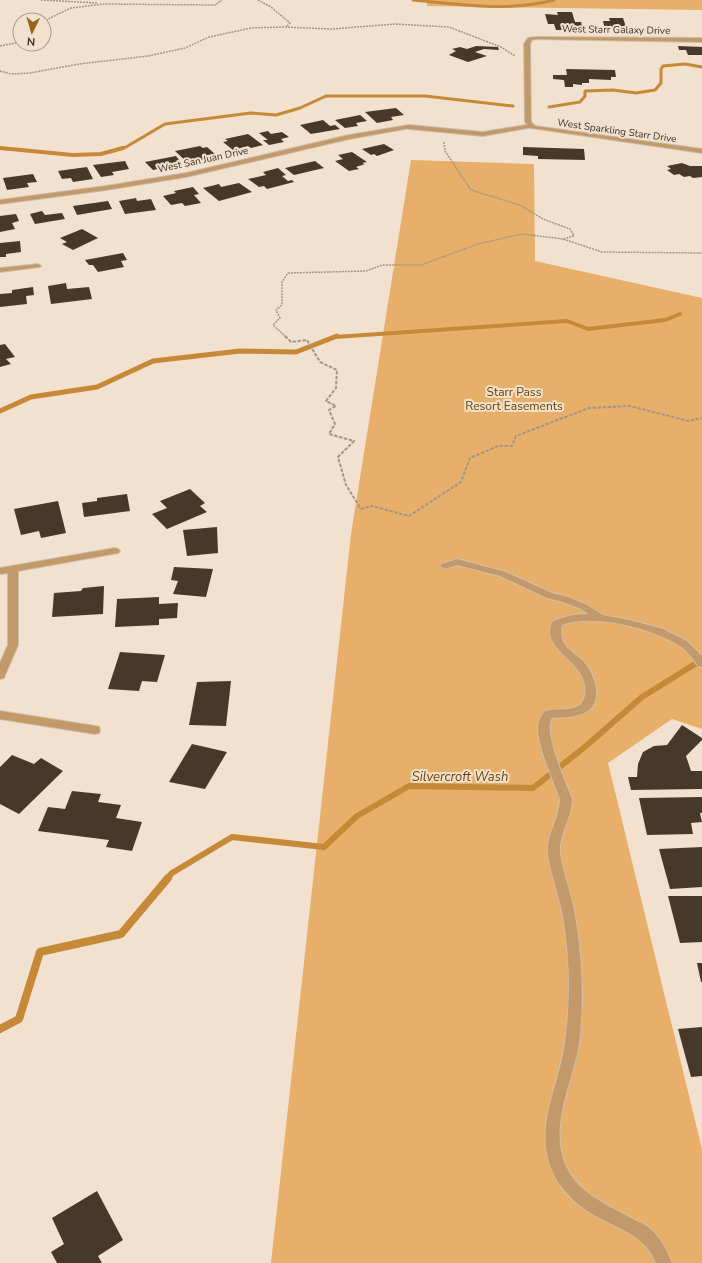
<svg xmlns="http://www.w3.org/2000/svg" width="702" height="1263" font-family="'Nunito Sans',sans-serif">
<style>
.green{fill:#e8af6a}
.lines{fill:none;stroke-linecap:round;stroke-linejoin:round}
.stream-far4{stroke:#c68938;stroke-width:3}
.stream-far3{stroke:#c68938;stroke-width:4}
.stream-far2{stroke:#c68938;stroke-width:5}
.stream-far1{stroke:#c68938;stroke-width:6}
.stream{stroke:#c68938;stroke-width:8}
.building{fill:#47392a}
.service-casing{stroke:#cdbeae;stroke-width:2}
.minor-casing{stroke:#cdbeae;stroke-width:2}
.path-far1{stroke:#a39788;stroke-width:1.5;stroke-dasharray:2 1;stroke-linecap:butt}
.path{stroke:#a39788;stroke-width:2;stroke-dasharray:3.5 1.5;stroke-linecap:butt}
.service{fill:#c39969;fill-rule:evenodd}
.minor{fill:#c39969;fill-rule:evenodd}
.labels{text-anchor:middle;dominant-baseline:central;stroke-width:4;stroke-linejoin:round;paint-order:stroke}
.far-street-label{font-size:10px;fill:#3a342c;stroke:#f2e1ce}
.park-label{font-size:12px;fill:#6c4300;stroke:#f2e1ce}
.water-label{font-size:13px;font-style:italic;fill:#6e4503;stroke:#f2e1ce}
</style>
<rect width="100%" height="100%" fill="#f2e1ce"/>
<g class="green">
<polygon points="427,0 702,0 702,10 427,6"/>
<polygon points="411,160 534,164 535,261 702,298 702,729 672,719 608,763 702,1149 702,1263 271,1263 351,534"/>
</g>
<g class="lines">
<g class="stream-far4">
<path d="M413,0C461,5 507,12 554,0"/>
<polyline points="549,107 580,102 585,96 585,91 613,90 636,93 655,90 661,83 661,69 663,66 685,64 702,67"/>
<polyline points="0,148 10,149"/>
<polyline points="119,149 126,147 165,124 251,113 276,115 300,108 326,96 425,96 513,106"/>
</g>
<g class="stream-far3">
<polyline points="0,148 73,155 101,154 123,148"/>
<polyline points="335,337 567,321 588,329 665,320 680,314"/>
</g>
<polyline class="stream-far2" points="0,411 31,397 97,387 153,361 240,351 296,352 337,336"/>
<polyline class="stream-far1" points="167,879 172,873 232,837 324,847 357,816 409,786 533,788 586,746 642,697 695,664 702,662"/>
<polyline class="stream" points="0,1029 19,1019 40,952 121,934 168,878"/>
</g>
<g class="building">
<polygon points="557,12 572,12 575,22 581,22 583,30 556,30 554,24 548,24 545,14 558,15"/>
<polygon points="609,18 623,18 626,27 636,27 638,33 618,32 617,29 605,29 603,21 610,21"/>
<polygon points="476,46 498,47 499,50 484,49 475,52 487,56 468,62 449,55 456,51 452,49 460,47 467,49"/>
<polygon points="678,46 702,47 702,55 688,55 686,50 679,50"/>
<polygon points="566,69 615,70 616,77 611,77 611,80 589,79 589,83 582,83 582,85 573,84 573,87 565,87 564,80 553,79 553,75 567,75"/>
<polygon points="396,108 404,115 391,117 393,120 377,123 365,112"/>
<polygon points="360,115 367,121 356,123 358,126 345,128 335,120"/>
<polygon points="323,120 330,126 335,125 340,129 311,134 300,125"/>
<polygon points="268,131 271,134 282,132 289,137 281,139 284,142 269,145 263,140 268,140 259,133"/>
<polygon points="248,134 263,145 251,148 248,146 233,150 223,142 228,141 225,139"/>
<polygon points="384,144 394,150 377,156 374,154 371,155 362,149"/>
<polygon points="200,146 203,148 207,147 215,154 202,156 205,159 188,163 175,151"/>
<polygon points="523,147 584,149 585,160 538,159 538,156 523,155"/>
<polygon points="352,152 367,162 362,163 365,164 356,167 359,169 349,171 335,161 343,159 338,155"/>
<polygon points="176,156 182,164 153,170 145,162"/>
<polygon points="125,161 129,169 112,172 114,175 101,177 93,165"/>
<polygon points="315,161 324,168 294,175 285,168"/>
<polygon points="682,163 690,166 702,166 702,177 693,178 690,176 684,177 679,174 674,175 667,170 671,169 667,166"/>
<polygon points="87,167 93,179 73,182 71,178 62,179 58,171"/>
<polygon points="278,168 286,175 282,176 288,181 292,180 294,182 267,189 264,186 259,187 248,179 266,175 263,172"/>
<polygon points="33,174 37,182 27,183 29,187 7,190 3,178"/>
<polygon points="239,183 252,192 219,201 203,188 219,184 221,187"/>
<polygon points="193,187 199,194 194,195 201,203 185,206 182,203 171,205 163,196 176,193 174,191"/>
<polygon points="136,198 137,201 151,199 156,210 125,214 119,201"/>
<polygon points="108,201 112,209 77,215 73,206"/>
<polygon points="42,211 45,215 62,213 65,219 35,224 30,214"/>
<polygon points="16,214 19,221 12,223 15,229 0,232 0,216"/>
<polygon points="82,229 98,238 73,250 62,244 67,242 60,238"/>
<polygon points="20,241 21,252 6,254 6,257 0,257 0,243"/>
<polygon points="123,253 127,260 121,261 124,267 98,272 93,265 89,265 85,260"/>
<polygon points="66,283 67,289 89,287 92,299 51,304 48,286"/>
<polygon points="33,287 34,295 26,296 27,304 0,307 0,294 12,293 12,290"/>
<polygon points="5,344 15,357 6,359 11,364 0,367 0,345"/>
<polygon points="190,489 205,503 200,506 207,512 167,529 152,514 167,508 160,501"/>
<polygon points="127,494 130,511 84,517 82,503 97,501 97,498"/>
<polygon points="58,501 66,533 41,538 39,531 21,535 14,509"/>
<polygon points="217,527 218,553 187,556 183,530"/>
<polygon points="174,567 213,569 206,597 173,594 178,581 171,580"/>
<polygon points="104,586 103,614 52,617 54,593 81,591 83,588"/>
<polygon points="159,597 159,604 178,603 177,618 159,619 159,625 115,627 117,599"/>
<polygon points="120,652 165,655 157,682 142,681 139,691 108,689"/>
<polygon points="231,681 226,726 189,725 197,682"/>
<polygon points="682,725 702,738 702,740 686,756 691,771 702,771 702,789 631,790 628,777 637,777 638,764 643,752 654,746 667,745"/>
<polygon points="192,744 227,752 205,789 169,782"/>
<polygon points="12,755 34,764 41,758 63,771 19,814 0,804 0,767"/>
<polygon points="72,791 101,794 98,802 121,805 116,818 142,822 132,851 106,847 109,840 38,831 48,807 65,809"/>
<polygon points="702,797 702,813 700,813 702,822 691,823 693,834 647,835 639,798"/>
<polygon points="702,847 702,887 670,889 659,849"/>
<polygon points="668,896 702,896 702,942 680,943"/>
<polygon points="697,963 702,963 702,982 701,982"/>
<polygon points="702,1027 702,1076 691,1077 678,1029"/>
<polygon points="97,1191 123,1240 98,1256 102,1263 57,1263 51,1252 64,1244 52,1218"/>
</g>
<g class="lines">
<g class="service-casing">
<g id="service">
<polygon points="532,124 534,125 534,127 483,136 409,129 406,127 409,125 483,132"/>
<path d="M457,559L506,572L552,593L568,597L587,605L603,615L629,620L663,629L687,641L702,656V667L698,666C693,659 687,651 680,646C652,628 593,613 562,625C561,631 560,638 564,643C568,651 578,655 584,662C595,675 604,701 586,712C576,718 563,717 552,718C542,730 566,783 572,799C572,818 558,835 560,854C563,875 572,895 575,916C582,957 584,1001 579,1043C573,1082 548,1127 566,1166C577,1192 607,1205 631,1218C636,1221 644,1223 649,1228C660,1236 667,1251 672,1263H656C644,1232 610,1227 586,1210C574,1202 562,1189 555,1177C531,1129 559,1090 565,1042C571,1001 570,957 563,916C559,895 551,875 548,854C546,835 560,818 560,799C554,782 537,744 538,728C538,721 541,716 545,711C555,708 566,711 576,707C581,705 584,701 585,695C591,661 537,651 553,621L572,615L588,614L581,609L563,602L547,598L500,576L457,565L445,569L440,566L442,564Z"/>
</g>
</g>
<g class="minor-casing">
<g id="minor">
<polygon points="536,37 702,38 702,42 536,39 532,40 530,44 531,122 535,126 702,149 702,153 531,128 525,122 524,44 528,38"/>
<polygon points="409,125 411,126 411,128 349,139 186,177 106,190 0,204 0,200 106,186 186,173 349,135"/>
<polygon points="38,264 41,266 40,267 0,272 0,268"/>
<polygon points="115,548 118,549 120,551 118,553 18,571 18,645 5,675 4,678 0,679 0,663 8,645 8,573 0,574 0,568"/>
<polygon points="0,711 95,726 99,727 100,730 99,733 95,734 0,719"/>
</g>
</g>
<g class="path-far1">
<polyline points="41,0 98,3"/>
<polyline points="258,0 271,7 290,23 286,27"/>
<polyline points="44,23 50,18 71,8 104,4 215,5 222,0"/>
<polyline points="0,46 20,42"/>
<polyline points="0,71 11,74 30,73 79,64 148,56 185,48 209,37 251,28 283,27 332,29 395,24 449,27 501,47 515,56"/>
<polyline points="444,142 445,151 471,190 520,205 543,219 570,229 574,236 563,239"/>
<polyline points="286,337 273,325 280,318 276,310 282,305 282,282 288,273 366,271 382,265 421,265 478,244 522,234 563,239 602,252 702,253"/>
</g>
<polyline class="path" points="285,336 291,342 307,340 320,362 337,370 336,388 326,401 336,406 329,410 335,424 329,434 354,441 338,457 346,485 361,509 372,506 409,516 461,482 470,458 498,446 512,446 516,436 589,408 630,406 688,421 702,418"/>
<use href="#service" class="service"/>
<use href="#minor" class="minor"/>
</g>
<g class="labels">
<g class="far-street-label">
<text transform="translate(616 30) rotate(1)">West Starr Galaxy Drive</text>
<text transform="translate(617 131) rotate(8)">West Sparkling Starr Drive</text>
<text transform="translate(203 160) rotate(-12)">West San Juan Drive</text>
</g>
<g class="park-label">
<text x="514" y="392">Starr Pass<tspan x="514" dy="14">Resort Easements</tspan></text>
</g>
<g class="water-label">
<text x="460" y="777">Silvercroft Wash</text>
</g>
</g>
<g transform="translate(32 32) rotate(185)"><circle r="19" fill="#f2e1ce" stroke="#a89c8d"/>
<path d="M0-3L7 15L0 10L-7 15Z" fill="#99651a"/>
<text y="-6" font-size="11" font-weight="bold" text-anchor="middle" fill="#3a342c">N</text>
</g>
</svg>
